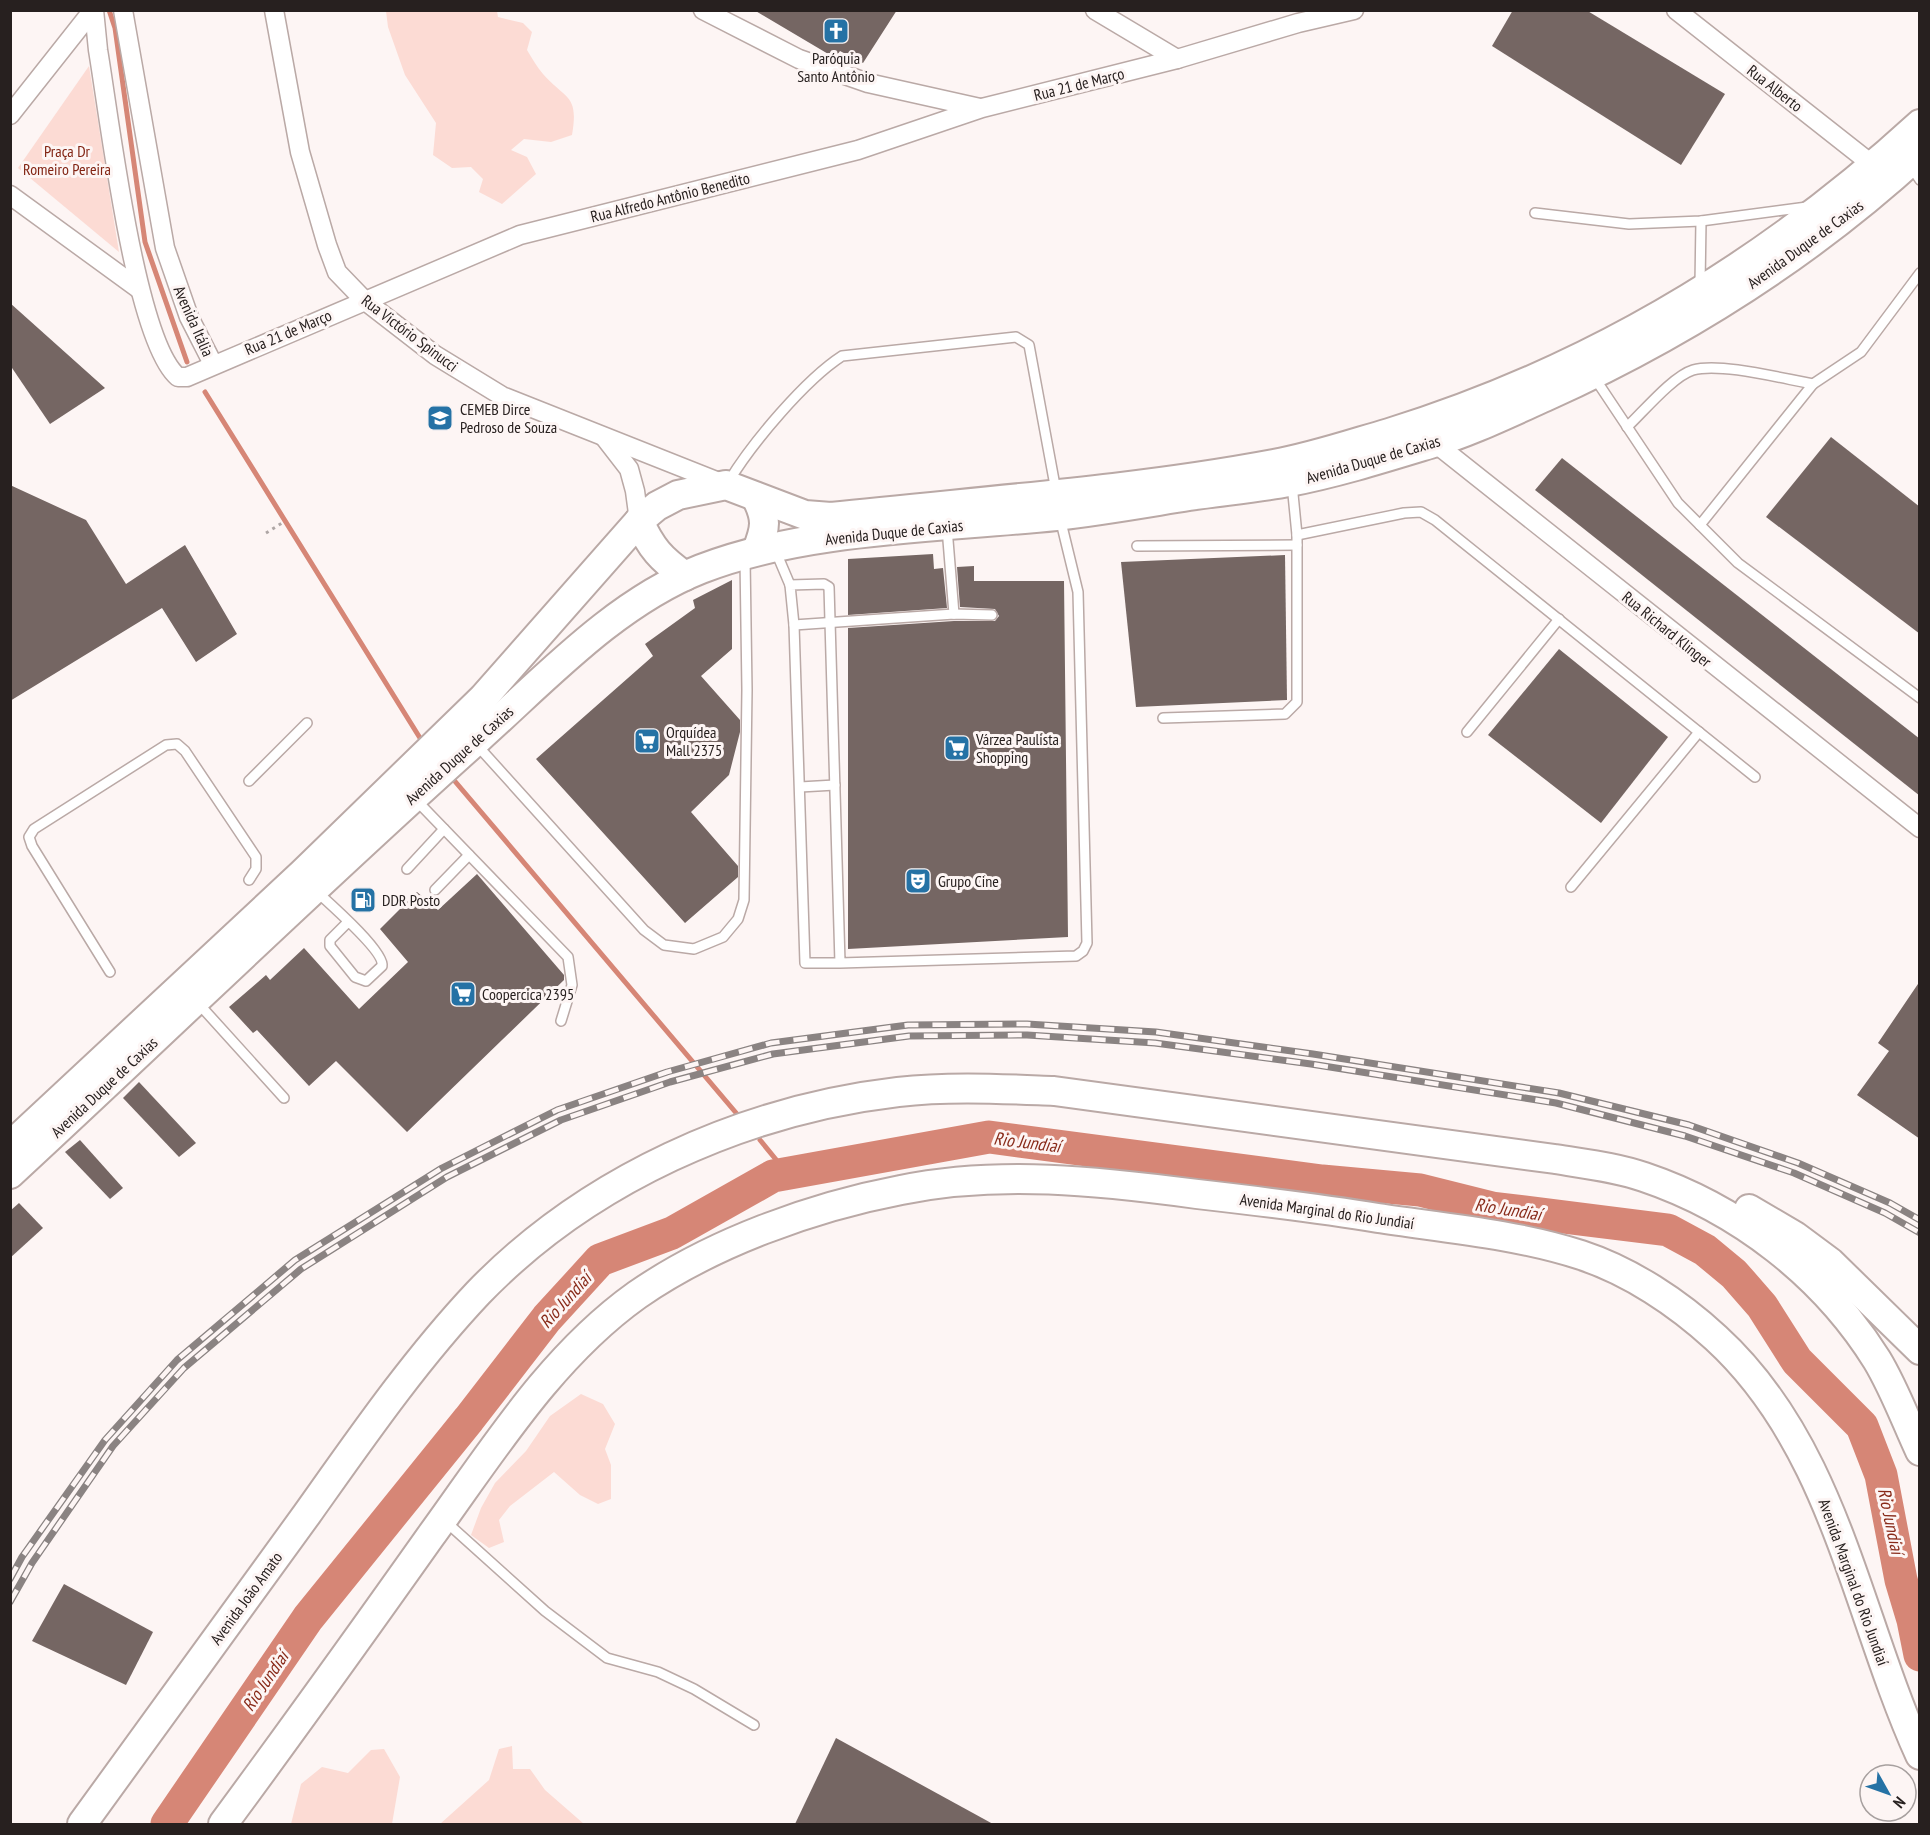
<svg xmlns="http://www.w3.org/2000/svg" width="1930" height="1835" font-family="'PT Sans Narrow',sans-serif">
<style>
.green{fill:#fcdbd4}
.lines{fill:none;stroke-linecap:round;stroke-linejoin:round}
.stream{stroke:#d68676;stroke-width:5}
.river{stroke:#d68676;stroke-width:33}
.building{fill:#756663}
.lane-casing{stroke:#baa9a6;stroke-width:12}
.street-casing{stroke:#baa9a6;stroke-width:21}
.primary-casing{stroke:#baa9a6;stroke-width:32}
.path{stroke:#aea6a5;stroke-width:3;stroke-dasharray:3 4.5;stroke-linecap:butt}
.lane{stroke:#fff;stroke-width:9}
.street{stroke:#fff;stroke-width:18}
.primary{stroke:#fff;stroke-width:28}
.rail-casing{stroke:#8a8382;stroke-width:7}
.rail{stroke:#fdf5f4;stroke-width:4.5;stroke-dasharray:14;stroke-linecap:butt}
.labels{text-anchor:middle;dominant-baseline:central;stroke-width:6;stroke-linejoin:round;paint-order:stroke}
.poi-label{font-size:16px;fill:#27201f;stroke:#fdf5f4;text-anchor:start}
.street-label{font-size:16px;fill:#27201f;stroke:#fdf5f4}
.park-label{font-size:16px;fill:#822413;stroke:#fdf5f4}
.water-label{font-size:18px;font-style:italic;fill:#882a19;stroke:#fdf5f4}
</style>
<rect width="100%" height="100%" fill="#fdf5f4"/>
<g class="green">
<path d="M386,11H497L498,17L523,23L532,32L527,50C532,58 537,67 543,74C566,100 579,94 572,135L551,142L524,139L511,150L527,157L536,174L502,204L479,192L483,179L471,167L452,168L433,155L436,123L405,75L388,27Z"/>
<polygon points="89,66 119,252 18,168"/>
<polygon points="581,1394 603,1404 615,1424 605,1449 611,1465 611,1499 598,1504 580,1495 554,1472 510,1506 499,1520 504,1542 489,1548 471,1535 481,1508 495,1483 526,1451 550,1416"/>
<polygon points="512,1746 513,1769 530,1769 545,1790 584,1824 440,1824 489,1780 499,1749"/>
<polygon points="384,1749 400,1777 392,1824 291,1824 301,1784 322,1767 348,1773 371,1750"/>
</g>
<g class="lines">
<g class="stream">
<polyline points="109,10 115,28 145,242 187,362"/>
<polyline points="205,392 420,738"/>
<polyline points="453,779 737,1114"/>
<polyline points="760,1140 787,1173"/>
</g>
<polyline class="river" points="167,1824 308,1618 469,1419 547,1318 600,1260 672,1233 773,1176 989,1137 1322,1181 1420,1190 1492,1208 1668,1230 1705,1250 1734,1274 1762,1306 1797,1361 1862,1426 1881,1475 1901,1580 1913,1620 1920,1655"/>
</g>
<g class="building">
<polygon points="754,10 897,10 863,63 840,51 835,58"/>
<polygon points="1513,10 1586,10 1725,94 1681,165 1492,46"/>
<polygon points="10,303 105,388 50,424 10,365"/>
<polygon points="1831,437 1920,507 1920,634 1766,517"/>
<polygon points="1562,458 1920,739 1920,796 1535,490"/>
<polygon points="10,485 86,520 126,584 185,545 237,634 196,662 162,608 10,701"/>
<polygon points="933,554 934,569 943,568 947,608 848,615 848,559"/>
<polygon points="1285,555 1287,700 1136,707 1121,562"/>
<polygon points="974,566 974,581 1064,581 1068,937 848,949 848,628 954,621 995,621 999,616 995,609 960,607 957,567"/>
<polygon points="732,580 732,649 701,676 740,720 740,732 729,775 691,812 738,866 738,877 685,923 536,759 653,656 645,644 695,608 693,600"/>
<polygon points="1559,649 1668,737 1601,823 1488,735"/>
<polygon points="477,874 564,975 564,980 407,1132 336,1061 309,1086 257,1030 253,1033 229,1007 266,975 270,980 304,948 359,1009 408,962 380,929 417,892 438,910"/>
<polygon points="1920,981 1920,1139 1857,1095 1889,1051 1878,1043"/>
<polygon points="139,1082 196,1143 179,1157 123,1098"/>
<polygon points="80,1140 123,1188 110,1199 65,1152"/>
<polygon points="19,1203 43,1228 10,1258 10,1211"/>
<polygon points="64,1584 153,1632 126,1685 32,1641"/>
<polygon points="836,1738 993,1824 795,1824"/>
</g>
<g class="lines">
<g class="lane-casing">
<g id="lane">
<polyline points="1910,165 1920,180"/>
<polyline points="1535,213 1629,224 1701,221 1807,207"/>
<polyline points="1700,285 1701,221"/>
<polyline points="1594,377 1678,503 1738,563 1920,698"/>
<path d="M1627,427C1643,412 1673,376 1693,370C1720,362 1784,379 1813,384L1861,352L1920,273"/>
<path d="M729,481C752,443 805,380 842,356L1016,337L1029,345L1056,491"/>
<polyline points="1292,484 1297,535 1404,513 1421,512 1435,520 1755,777"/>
<polyline points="1700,525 1813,384"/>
<polyline points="947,528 954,614"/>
<polyline points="1137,546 1297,545"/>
<polyline points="776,552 790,585"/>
<polyline points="794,625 954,614 992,615"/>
<polyline points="1163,718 1285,714 1297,702 1297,535"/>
<polyline points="1467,732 1559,619"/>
<polyline points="476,744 644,930 664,945 694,949 723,937 738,919 744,900 747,690 745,559"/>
<polyline points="249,781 307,723"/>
<polyline points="800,787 835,785"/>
<polyline points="415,799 568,957 572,985 561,1021"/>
<polyline points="407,869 444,829"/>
<polyline points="1571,887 1699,732"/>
<polyline points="435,890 469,855"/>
<path d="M316,891C328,902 385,952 382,966L366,981L355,977L330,946V940L348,922"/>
<polyline points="840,963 829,587 824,584 790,585 794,625 805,963 840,963 1076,956 1083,951 1087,943 1078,592 1060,518"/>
<polyline points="110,972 32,846 29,837 34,829 166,745 177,744 185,751 256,857 256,869 249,880"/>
<polyline points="198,1003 284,1098"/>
<polyline points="445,1521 545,1611 607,1658 658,1672 694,1689 754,1725"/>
</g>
</g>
<g class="street-casing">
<g id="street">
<path d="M94,10L98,50C109,114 135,341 178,377H187L520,235L858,150L982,108L1177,59L1298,23L1354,10"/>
<polyline points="123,10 165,248 189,317 213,364"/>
<polyline points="274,10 300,152 327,245 337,272 364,300 435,355 502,396 724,484"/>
<polyline points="703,10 799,59 868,83 980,108"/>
<polyline points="1095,10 1177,59"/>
<polyline points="1676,10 1874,166"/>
<polyline points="10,115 93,10"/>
<polyline points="10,195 139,289"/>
<polyline points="1433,437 1435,443 1920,828"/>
<polyline points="605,438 629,469 635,491 639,521"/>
</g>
</g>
<g class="primary-casing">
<g id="primary">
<path d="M756,497C767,519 766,527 757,550"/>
<path d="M639,521C651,548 661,559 685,576"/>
<path d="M10,1146L303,873L483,698L639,521L657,506L678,495L726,485L805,515L831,517C977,501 1130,491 1274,464C1313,457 1351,444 1389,433C1589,371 1765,266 1920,124"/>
<path d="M10,1174C167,1029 320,880 479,738C547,677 615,603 701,569C806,528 944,528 1056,516C1100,511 1145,503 1189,496C1223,491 1256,488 1289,482C1336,473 1384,458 1430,444C1470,432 1507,414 1545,397C1682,335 1809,255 1920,153"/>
<polyline points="1749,1209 1795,1236 1830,1262 1920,1350"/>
<path d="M82,1824C157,1721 232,1617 307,1514C361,1438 414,1361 478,1293C587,1180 743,1110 898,1092C950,1086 1002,1089 1054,1091L1555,1159C1585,1164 1615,1167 1644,1177C1739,1209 1824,1275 1877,1360C1894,1388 1906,1421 1920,1451"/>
<path d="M223,1824C293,1729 362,1633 430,1537C492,1452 550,1357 637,1295C712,1243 812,1207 901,1190C999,1170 1099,1181 1197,1194C1258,1201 1318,1208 1378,1218C1445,1228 1516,1234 1581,1255C1630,1271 1678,1303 1716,1338C1835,1447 1856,1614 1920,1755"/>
</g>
</g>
<polyline class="path" points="266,533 282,523"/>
<use href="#lane" class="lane"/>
<use href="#street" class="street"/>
<use href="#primary" class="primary"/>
<g class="rail-casing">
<g id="rail">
<polyline points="10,1579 22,1557 105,1440 177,1360 295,1260 442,1168 557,1110 667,1072 771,1043 908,1025 1027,1024 1156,1032 1313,1054 1559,1093 1689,1125 1798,1163 1890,1203 1920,1220"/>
<polyline points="10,1602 32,1563 113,1446 184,1368 301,1269 447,1177 561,1120 670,1082 773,1054 909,1036 1027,1035 1155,1043 1311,1064 1556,1103 1685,1136 1794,1173 1885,1213 1920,1233"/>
</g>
</g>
<use href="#rail" class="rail"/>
</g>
<defs>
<g id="church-square" transform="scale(1.35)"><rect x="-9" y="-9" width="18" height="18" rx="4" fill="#2572a5" stroke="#fdf5f4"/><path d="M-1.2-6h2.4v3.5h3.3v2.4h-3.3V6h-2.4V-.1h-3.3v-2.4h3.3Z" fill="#fff"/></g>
<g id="school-square" transform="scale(1.35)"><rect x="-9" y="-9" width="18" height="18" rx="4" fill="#2572a5" stroke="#fdf5f4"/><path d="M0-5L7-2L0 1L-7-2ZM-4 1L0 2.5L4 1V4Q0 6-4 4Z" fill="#fff"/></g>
<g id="supermarket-square" transform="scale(1.35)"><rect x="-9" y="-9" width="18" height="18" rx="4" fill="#2572a5" stroke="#fdf5f4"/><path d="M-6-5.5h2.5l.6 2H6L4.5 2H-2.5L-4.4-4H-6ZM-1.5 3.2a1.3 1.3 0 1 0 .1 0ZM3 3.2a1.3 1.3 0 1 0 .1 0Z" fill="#fff"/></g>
<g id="theatre-square" transform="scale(1.35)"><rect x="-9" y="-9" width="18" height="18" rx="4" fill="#2572a5" stroke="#fdf5f4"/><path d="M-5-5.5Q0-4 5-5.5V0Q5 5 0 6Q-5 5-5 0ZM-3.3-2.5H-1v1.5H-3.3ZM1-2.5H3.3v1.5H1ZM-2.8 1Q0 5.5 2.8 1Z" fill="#fff"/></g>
<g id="fuel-square" transform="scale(1.35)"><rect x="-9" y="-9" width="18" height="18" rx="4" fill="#2572a5" stroke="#fdf5f4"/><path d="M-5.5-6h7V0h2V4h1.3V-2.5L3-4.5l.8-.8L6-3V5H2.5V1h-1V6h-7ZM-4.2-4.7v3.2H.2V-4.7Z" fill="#fff"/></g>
</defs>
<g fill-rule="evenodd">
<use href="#church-square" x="836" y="31"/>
<use href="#school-square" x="440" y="418"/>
<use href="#supermarket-square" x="647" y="741"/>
<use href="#supermarket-square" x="957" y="748"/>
<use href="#theatre-square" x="918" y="881"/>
<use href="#fuel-square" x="363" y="900"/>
<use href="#supermarket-square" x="463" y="994"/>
</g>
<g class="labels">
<g class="poi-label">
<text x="836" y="58" text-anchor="middle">Paróquia<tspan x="836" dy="18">Santo Antônio</tspan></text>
<text x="460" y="409">CEMEB Dirce<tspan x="460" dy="18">Pedroso de Souza</tspan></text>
<text x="666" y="732">Orquídea<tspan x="666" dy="18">Mall 2375</tspan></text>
<text x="976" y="739">Várzea Paulista<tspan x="976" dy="18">Shopping</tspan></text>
<text x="938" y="881">Grupo Cine</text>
<text x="382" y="900">DDR Posto</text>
<text x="482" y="994">Coopercica 2395</text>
</g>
<g class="street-label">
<text transform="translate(1079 84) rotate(-14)">Rua 21 de Março</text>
<text transform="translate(1775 88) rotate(38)">Rua Alberto</text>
<text transform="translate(670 197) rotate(-14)">Rua Alfredo Antônio Benedito</text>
<text transform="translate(1805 244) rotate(-36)">Avenida Duque de Caxias</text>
<text transform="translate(194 321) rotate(66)">Avenida Itália</text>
<text transform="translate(288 332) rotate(-23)">Rua 21 de Março</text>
<text transform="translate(410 333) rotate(37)">Rua Victório Spinucci</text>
<text transform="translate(1373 459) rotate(-16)">Avenida Duque de Caxias</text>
<text transform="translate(894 532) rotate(-6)">Avenida Duque de Caxias</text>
<text transform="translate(1667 629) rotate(39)">Rua Richard Klinger</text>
<text transform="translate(459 755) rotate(-42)">Avenida Duque de Caxias</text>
<text transform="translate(104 1087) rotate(-43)">Avenida Duque de Caxias</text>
<text transform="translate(1327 1211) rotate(8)">Avenida Marginal do Rio Jundiaí</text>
<text transform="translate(1854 1582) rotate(70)">Avenida Marginal do Rio Jundiaí</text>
<text transform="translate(246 1598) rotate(-54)">Avenida João Amato</text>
</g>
<g class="park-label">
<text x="67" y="151">Praça Dr<tspan x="67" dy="18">Romeiro Pereira</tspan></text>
</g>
<g class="water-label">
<text transform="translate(1027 1142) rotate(7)">Rio Jundiaí</text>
<text transform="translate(1508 1209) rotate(9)">Rio Jundiaí</text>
<text transform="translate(565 1300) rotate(-48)">Rio Jundiaí</text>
<text transform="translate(1891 1521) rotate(78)">Rio Jundiaí</text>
<text transform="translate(265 1681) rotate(-56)">Rio Jundiaí</text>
</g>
</g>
<rect width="1930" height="1835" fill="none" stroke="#27201f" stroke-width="24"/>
<g transform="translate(1888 1793) rotate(130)"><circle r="28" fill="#fdf5f4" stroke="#a7a09f" stroke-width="1.5"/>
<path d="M0-4.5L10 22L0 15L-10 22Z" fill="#2572a5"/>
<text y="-9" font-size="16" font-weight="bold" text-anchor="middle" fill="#27201f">N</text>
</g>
</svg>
